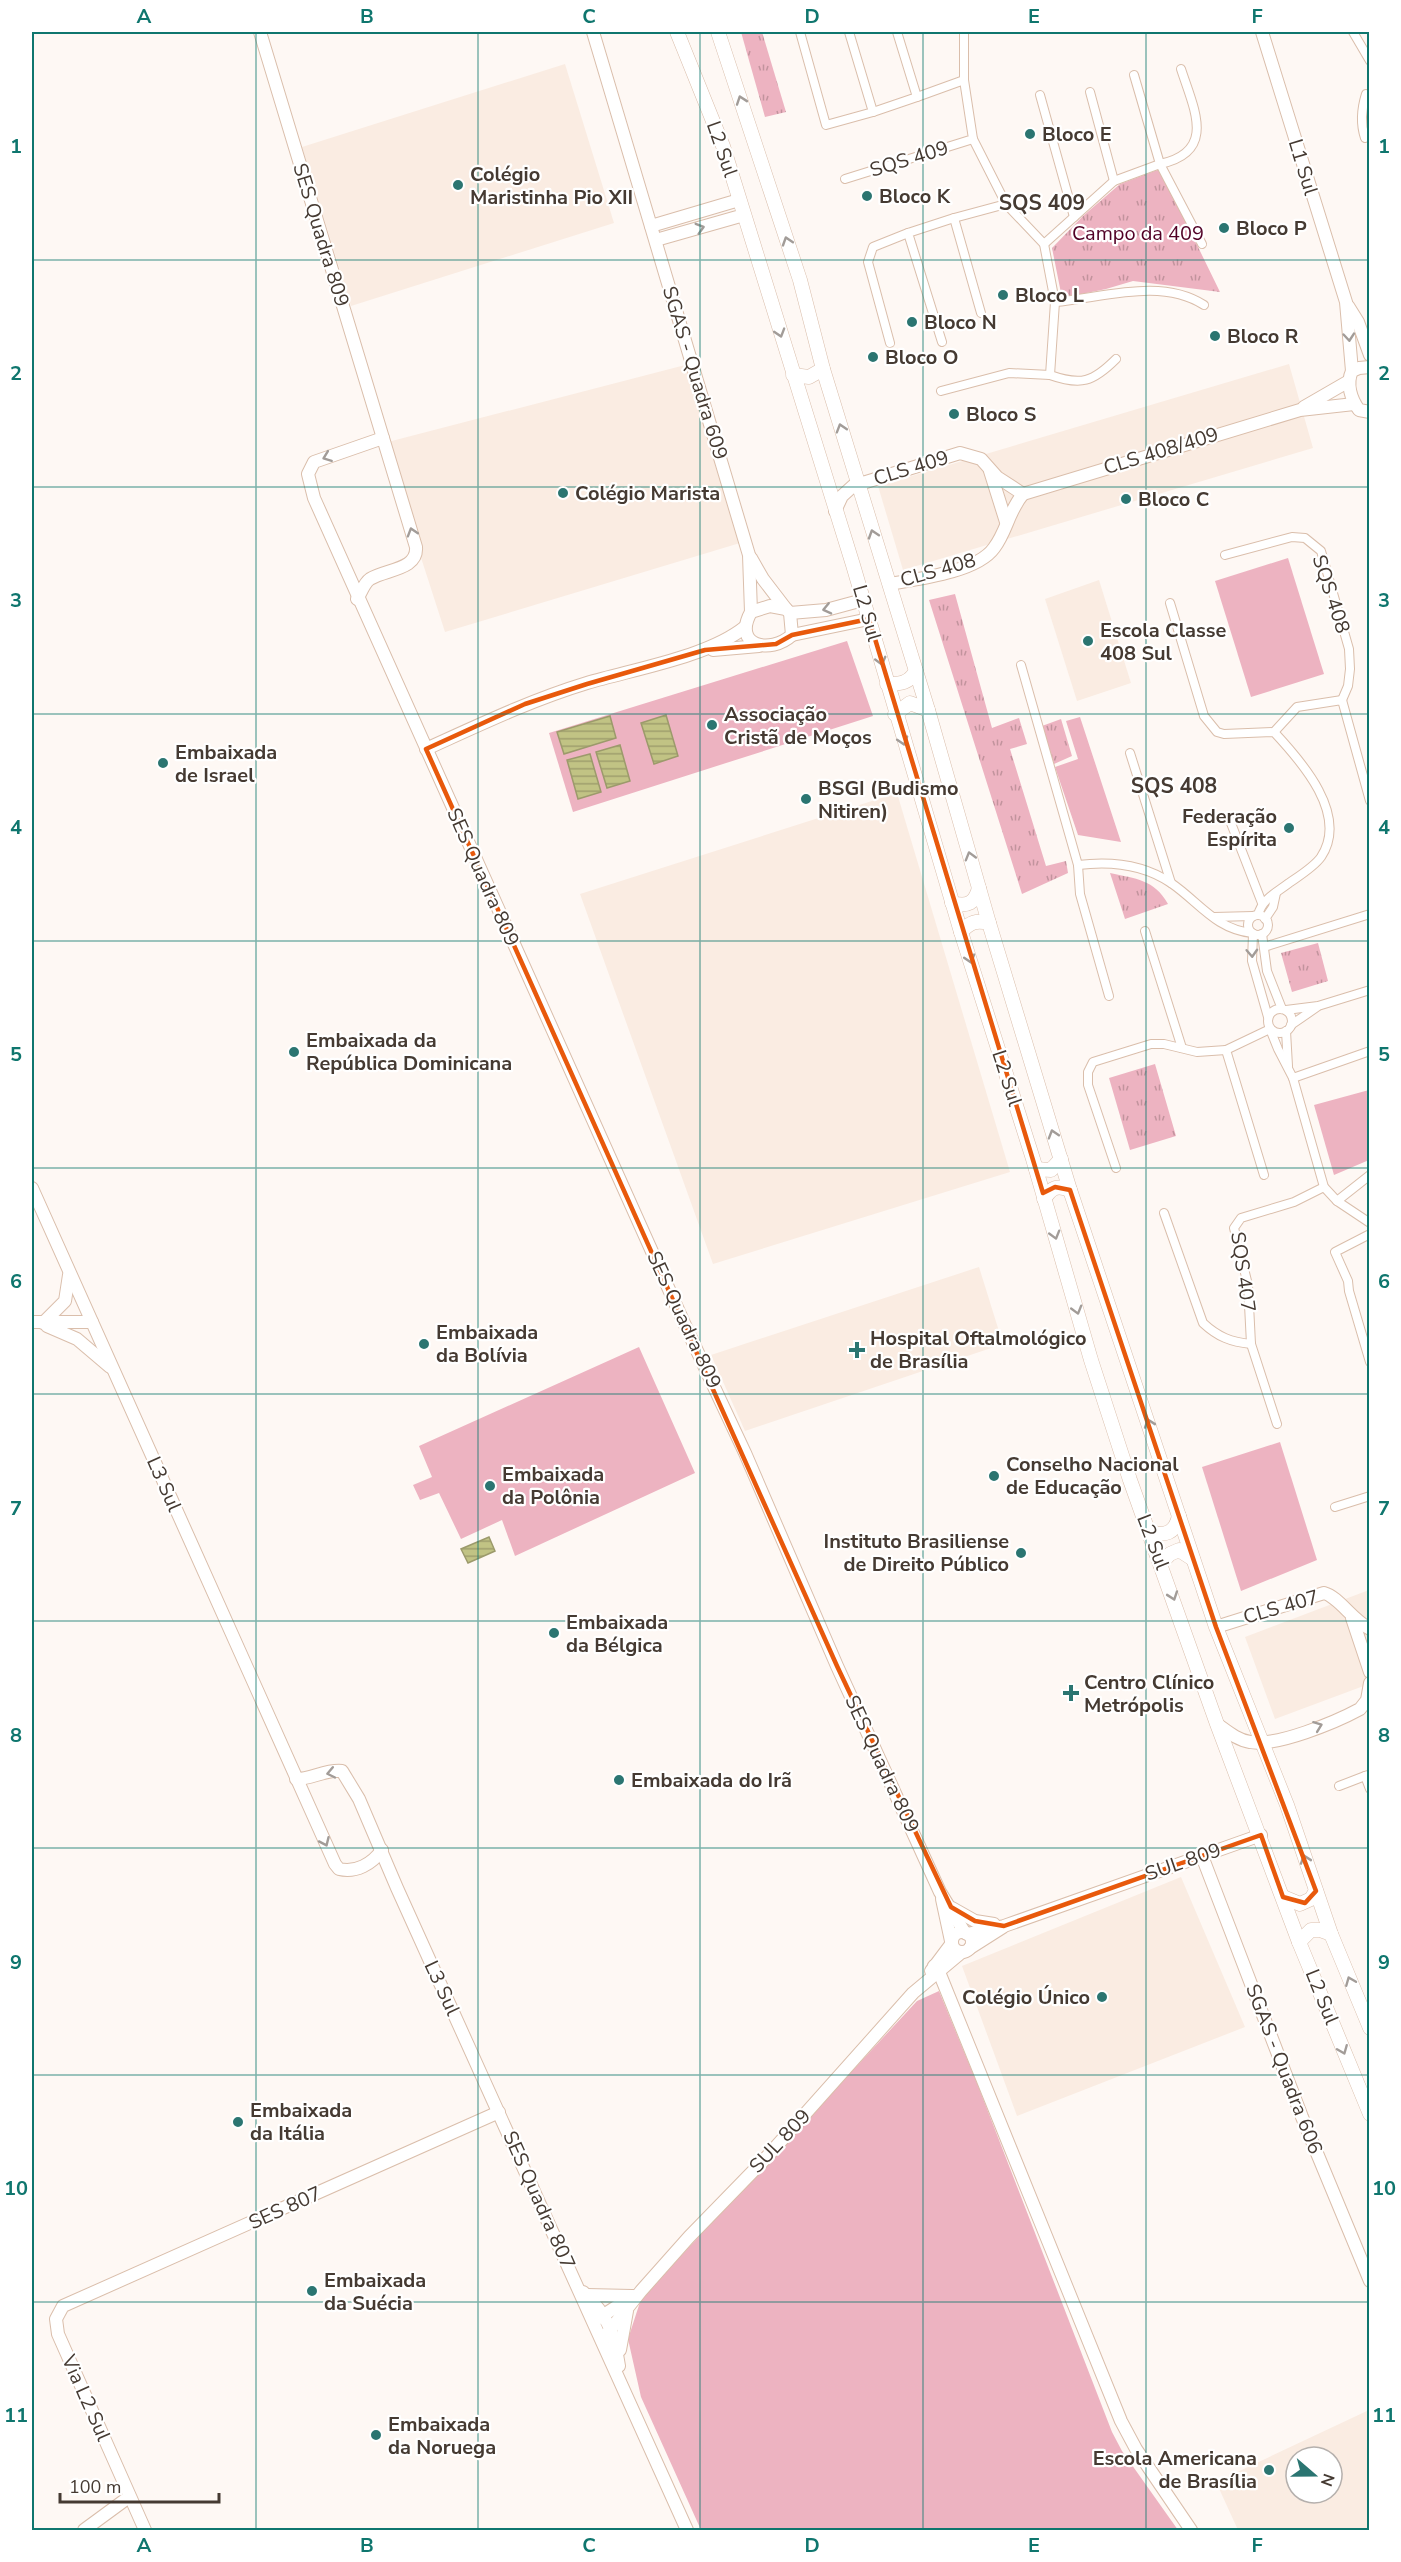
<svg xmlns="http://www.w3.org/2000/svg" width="1401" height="2562" font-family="'Nunito Sans',sans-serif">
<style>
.built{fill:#faece2;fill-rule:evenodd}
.grass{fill:#edb3c1}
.park{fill:url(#park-tufts)}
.water{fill:url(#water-rules);stroke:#9c9a6b;stroke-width:1.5}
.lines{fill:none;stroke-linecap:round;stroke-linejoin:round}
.street-casing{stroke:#dabeab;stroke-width:10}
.secondary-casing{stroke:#dabeab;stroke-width:14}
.primary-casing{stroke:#dabeab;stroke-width:15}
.street{stroke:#fff;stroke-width:8}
.secondary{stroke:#fff;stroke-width:12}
.primary{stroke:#fff;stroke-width:14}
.oneway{stroke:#a29c98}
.marked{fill:none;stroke:#e8590c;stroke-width:4.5;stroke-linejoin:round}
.grid{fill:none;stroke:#0f766e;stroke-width:1.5;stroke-opacity:0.55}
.poi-dot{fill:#2b7571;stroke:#fff;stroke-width:2}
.labels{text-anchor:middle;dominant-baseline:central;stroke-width:4.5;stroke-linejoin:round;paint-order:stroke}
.poi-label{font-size:20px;font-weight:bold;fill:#453a32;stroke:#fff;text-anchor:start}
.street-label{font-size:20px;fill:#453a32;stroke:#fff}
.park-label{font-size:20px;fill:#510025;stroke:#fff}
.neighbourhood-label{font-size:21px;font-weight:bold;fill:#453a32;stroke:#fff}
.neatline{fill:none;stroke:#0f766e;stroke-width:2}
.grid-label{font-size:20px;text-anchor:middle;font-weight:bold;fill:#0f766e}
</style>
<defs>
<pattern id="park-tufts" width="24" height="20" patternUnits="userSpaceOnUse" patternTransform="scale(1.5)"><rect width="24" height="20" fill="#edb3c1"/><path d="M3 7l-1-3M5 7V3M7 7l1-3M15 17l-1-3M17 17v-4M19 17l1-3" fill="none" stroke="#c2939d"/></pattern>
<pattern id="water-rules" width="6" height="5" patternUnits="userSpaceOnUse" patternTransform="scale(1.5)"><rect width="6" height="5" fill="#c1c384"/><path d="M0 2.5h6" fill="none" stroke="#9f9f6d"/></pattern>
</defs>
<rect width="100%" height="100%" fill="#fef8f4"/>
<g class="built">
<polygon points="565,64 614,223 351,306 302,147"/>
<polygon points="689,364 740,543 445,632 384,443"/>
<polygon points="1289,364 1313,448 903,570 878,486"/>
<polygon points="1099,580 1131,683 1077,701 1045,599"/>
<polygon points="897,793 1010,1172 713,1264 580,894"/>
<polygon points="979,1267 1003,1344 745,1431 711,1355"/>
<polygon points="1369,1590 1369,1684 1275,1719 1245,1637"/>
<polygon points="1181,1877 1245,2027 1017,2116 962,1966"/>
<path d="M1369,2410V2530H1238L1216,2482ZM1296,2457H1332V2493H1296Z"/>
</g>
<g class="grass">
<polygon points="1288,558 1324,674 1251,697 1215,581"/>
<polygon points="847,641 873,716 573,812 549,733"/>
<polygon points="1080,717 1121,842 1078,835 1055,767 1078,759 1066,721"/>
<polygon points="1369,1090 1369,1160 1334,1175 1314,1105"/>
<polygon points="639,1347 695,1473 515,1556 502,1520 461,1539 439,1493 420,1500 413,1485 432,1477 419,1446"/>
<polygon points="1280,1442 1317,1560 1241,1591 1202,1467"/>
<polygon points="939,1991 977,2083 1112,2432 1122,2451 1178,2530 701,2530 641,2397 628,2339 641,2299 917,2001"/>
</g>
<g class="park">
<polygon points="741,32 762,32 786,112 765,117"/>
<polygon points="1160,169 1220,292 1133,281 1106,289 1062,298 1052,248 1083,216 1120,184"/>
<polygon points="955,594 992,728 1019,718 1027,744 1010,749 1046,866 1066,861 1068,873 1022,894 929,600"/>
<polygon points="1061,719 1072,756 1054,764 1042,726"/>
<path d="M1110,873C1136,879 1154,879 1168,904L1125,919Z"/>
<polygon points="1318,943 1328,981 1292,992 1281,953"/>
<polygon points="1155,1064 1176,1136 1130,1150 1109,1078"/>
</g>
<g class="water">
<polygon points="666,715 678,756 654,764 641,723"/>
<polygon points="610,716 616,738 564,754 557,732"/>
<polygon points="620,745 630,781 607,788 596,752"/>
<polygon points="590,754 601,792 578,799 567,760"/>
<polygon points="489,1537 495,1551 468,1563 461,1549"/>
</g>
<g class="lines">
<g class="street-casing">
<g id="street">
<polyline points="800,32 826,125 873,112 849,32"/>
<polyline points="1353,32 1370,61"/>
<path d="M1134,75L1160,164C1217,152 1194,109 1181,69"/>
<polyline points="964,80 964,32"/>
<polyline points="1090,92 1114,181 1160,164 1202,244"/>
<polyline points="1040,95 1074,217 1114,181"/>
<polyline points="873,112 917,97 897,32"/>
<path d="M1365,138C1360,123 1361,110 1366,94"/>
<path d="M973,139L1006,204L1044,244L1055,302C1102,298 1161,277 1204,305"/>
<polyline points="845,179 973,139 964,80 917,97"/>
<polyline points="1044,244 1074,217"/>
<path d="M1055,302L1050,375C1081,386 1093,382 1116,359"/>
<polyline points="981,313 954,218 1006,204"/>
<polyline points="942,342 908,233 954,218"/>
<polyline points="890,343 868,262 873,247 908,233"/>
<polyline points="941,391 1009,373 1050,375"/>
<polyline points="1225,555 1292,537 1305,538 1321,551 1349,649 1350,669 1348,686 1342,700"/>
<path d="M1170,603L1204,716L1217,732L1224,734L1274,732C1302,762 1349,815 1321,857C1314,867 1299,876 1289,883C1276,893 1262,899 1258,915"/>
<path d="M1021,665L1078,865C1110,861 1143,864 1171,883C1199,902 1215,929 1252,933"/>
<polyline points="1274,732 1297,707 1342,700 1370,801"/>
<polyline points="1130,753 1171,883"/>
<polyline points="1229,818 1262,903"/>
<polyline points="1078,865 1080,894 1109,996"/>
<circle cx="1258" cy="925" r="10"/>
<polyline points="1214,917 1253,916"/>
<polyline points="1265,919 1273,907 1276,893"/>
<polyline points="1145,931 1182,1048"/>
<polyline points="1253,934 1252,961 1268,1017"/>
<polyline points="1262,934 1267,971 1282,1009"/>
<polyline points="1264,947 1370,914"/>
<circle cx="1280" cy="1021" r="12"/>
<polyline points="1286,1010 1318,1006 1370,990"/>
<polyline points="1291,1025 1317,1007"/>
<polyline points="1286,1031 1288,1066"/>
<polyline points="1293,1078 1370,1051"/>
<polyline points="1116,1168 1088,1085 1088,1072 1093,1062 1151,1044 1164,1044 1197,1052 1226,1050"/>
<polyline points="1264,1175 1226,1050 1270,1029 1278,1049 1293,1078 1324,1187 1337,1201 1370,1223"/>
<polyline points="1337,1201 1370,1175"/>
<path d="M1164,1213L1203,1323C1218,1337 1231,1342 1251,1344"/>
<polyline points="1370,1234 1335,1252 1348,1281 1349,1291 1370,1362"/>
<polyline points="1277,1424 1251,1344 1248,1285 1234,1228 1241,1218 1294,1202 1324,1187"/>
<polyline points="1335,1507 1370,1496"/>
<polyline points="1368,1775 1365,1776 1370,1789"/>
<polyline points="1339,1786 1365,1776"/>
</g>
</g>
<g class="secondary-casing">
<g id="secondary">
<path d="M260,32L416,547C418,570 386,569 370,579C364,583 361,593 357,599"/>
<polyline points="593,32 749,555 751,612"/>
<polyline points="1262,32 1346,302 1352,371"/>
<polyline points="651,226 739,200"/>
<polyline points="656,240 744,215"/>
<polyline points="1348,306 1358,322 1370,355"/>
<path d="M1370,367L1359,368L1352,371C1346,384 1351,399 1359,410L1370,412"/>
<polyline points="1304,407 1349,381"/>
<polyline points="383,438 314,462 308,474 314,498 684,1323 745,1453 837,1666 940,1892 965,1933"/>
<polyline points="990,471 1006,522"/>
<polyline points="1023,494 1300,410 1354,404"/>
<polyline points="835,511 842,496 853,486 960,453 981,459 997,477 1023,494"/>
<polyline points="751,558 763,579 786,609"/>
<path d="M889,584C918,579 977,572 994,548C1007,531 1008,512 1023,494"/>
<path d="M770,606L786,609L790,613L792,635C770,655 732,646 751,612Z"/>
<polyline points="790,613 826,610 863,600"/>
<polyline points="792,635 869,619"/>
<polyline points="713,650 759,646"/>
<path d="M426,749C479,725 531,700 587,683C634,669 708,657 745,627"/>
<path d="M32,1188L335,1864L339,1869C356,1873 372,1864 382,1850"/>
<polyline points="32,1322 92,1322"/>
<polyline points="43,1323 65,1301 69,1275"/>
<polyline points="47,1326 77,1339 110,1367"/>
<polyline points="1352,1618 1370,1672"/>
<path d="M1216,1627L1324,1593C1339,1597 1352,1620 1370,1629"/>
<path d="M1217,1724C1227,1731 1237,1740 1250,1742C1276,1747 1336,1722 1360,1709L1367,1700L1370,1683"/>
<path d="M296,1779C311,1779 327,1769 342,1771L359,1799L397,1888L687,2530"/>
<polyline points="1202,1856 1302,2117 1370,2281"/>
<polyline points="942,1899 951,1941"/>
<polyline points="952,1908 975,1921 994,1924"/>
<circle cx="962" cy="1942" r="10"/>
<polyline points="967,1934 1004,1926 1261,1835"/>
<polyline points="970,1948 1003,1927"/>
<polyline points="934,1966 939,1972 1121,2421 1136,2449 1191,2530"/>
<polyline points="931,1971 952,1943"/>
<path d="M583,2292C608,2315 614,2333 619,2366"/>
<polyline points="586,2295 632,2296"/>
<polyline points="599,2318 633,2296"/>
<polyline points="602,2340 641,2291 689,2237 764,2160 913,1993 962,1952"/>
<polyline points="620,2350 627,2311"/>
<polyline points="84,2530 129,2497"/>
<polyline points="145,2530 58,2334 56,2319 63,2306 499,2112"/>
</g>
</g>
<g class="primary-casing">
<g id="primary">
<polyline points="677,32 723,146 853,565 961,932 1033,1159 1091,1360 1130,1480 1217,1724 1299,1942 1370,2114"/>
<polyline points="718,32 800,280 823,369 928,710 989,923 1070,1190 1216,1627 1287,1805 1331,1934 1370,2028"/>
<polyline points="793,375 809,377 823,369"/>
<path d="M887,684C901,684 909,683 916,671"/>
<polyline points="895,714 910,703 928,710"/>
<path d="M952,903C968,907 975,903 979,888"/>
<path d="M961,932C970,922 976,920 989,923"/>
<polyline points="1036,1169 1051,1170 1061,1159"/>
<path d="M1044,1199C1052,1187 1057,1185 1070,1190"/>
<path d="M1149,1532C1165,1536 1175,1534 1179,1516"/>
<polyline points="1161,1563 1170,1554 1179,1550 1193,1559"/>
<polyline points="1283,1897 1300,1904 1311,1899 1316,1891"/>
<polyline points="1299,1942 1311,1930 1320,1930 1331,1934"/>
</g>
</g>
<use href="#street" class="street"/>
<use href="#secondary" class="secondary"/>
<use href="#primary" class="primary"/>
</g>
<defs><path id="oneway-chevron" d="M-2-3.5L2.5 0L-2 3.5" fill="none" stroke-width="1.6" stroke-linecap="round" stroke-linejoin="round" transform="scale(1.5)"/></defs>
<g class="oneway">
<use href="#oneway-chevron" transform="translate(741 100) rotate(-109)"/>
<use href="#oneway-chevron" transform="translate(700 228) rotate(-16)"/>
<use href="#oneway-chevron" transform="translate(787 241) rotate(-108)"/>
<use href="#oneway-chevron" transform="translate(780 333) rotate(73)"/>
<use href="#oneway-chevron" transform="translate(1349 337) rotate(85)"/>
<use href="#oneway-chevron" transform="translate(841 428) rotate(-107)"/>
<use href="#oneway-chevron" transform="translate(327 457) rotate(159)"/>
<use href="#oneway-chevron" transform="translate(412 532) rotate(-107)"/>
<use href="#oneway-chevron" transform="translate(873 534) rotate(-108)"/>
<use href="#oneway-chevron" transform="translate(827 609) rotate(167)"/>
<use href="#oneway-chevron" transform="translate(881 661) rotate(75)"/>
<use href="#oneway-chevron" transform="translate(903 741) rotate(73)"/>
<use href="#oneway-chevron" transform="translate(970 856) rotate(-106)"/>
<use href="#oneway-chevron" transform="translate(1252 953) rotate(87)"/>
<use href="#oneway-chevron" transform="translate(970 959) rotate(73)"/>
<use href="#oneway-chevron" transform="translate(1053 1134) rotate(-107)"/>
<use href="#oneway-chevron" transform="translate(1055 1235) rotate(74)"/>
<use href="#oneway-chevron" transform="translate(1077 1310) rotate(74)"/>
<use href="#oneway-chevron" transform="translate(1149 1423) rotate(-109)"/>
<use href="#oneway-chevron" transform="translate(1173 1596) rotate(71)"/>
<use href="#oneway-chevron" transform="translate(1318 1726) rotate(-21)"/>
<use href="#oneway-chevron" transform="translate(331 1773) rotate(168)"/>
<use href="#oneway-chevron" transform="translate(325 1842) rotate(66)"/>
<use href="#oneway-chevron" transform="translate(1305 1859) rotate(-109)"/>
<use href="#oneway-chevron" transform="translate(1350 1981) rotate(-112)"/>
<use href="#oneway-chevron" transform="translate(1343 2050) rotate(68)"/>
</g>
<path class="marked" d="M869,619L1043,1193L1055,1187L1070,1190L1216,1627L1316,1891L1305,1903L1283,1897L1261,1835L1004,1926L975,1921L951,1907L837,1666L426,749L525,704L587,684L705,650L776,644L792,635Z"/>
<path class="grid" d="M256,32V2530M478,32V2530M700,32V2530M923,32V2530M1146,32V2530M32,260H1370M32,487H1370M32,714H1370M32,941H1370M32,1168H1370M32,1394H1370M32,1621H1370M32,1848H1370M32,2075H1370M32,2302H1370"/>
<g class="poi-dot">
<circle cx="1030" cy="134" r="6"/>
<circle cx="458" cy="185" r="6"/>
<circle cx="867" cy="196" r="6"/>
<circle cx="1224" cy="228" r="6"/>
<circle cx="1003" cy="295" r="6"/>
<circle cx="912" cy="322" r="6"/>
<circle cx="1215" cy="336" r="6"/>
<circle cx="873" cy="357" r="6"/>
<circle cx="954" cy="414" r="6"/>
<circle cx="563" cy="493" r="6"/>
<circle cx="1126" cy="499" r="6"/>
<circle cx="1088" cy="641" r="6"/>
<circle cx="712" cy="725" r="6"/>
<circle cx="163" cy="763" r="6"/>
<circle cx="806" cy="799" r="6"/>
<circle cx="1289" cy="828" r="6"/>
<circle cx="294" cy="1052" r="6"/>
<circle cx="424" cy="1344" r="6"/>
<path d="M854 1341h6v6h6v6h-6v6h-6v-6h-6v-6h6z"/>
<circle cx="994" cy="1476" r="6"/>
<circle cx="490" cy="1486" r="6"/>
<circle cx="1021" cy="1553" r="6"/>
<circle cx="554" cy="1633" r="6"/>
<path d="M1068 1684h6v6h6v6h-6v6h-6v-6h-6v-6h6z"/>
<circle cx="619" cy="1780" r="6"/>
<circle cx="1102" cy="1997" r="6"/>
<circle cx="238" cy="2122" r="6"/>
<circle cx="312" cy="2291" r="6"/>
<circle cx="376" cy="2435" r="6"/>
<circle cx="1269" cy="2470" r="6"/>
</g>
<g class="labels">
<g class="poi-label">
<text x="1042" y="134">Bloco E</text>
<text x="470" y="174">Colégio<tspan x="470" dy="23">Maristinha Pio XII</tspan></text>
<text x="879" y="196">Bloco K</text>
<text x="1236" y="228">Bloco P</text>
<text x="1015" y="295">Bloco L</text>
<text x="924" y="322">Bloco N</text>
<text x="1227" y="336">Bloco R</text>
<text x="885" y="357">Bloco O</text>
<text x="966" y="414">Bloco S</text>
<text x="575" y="493">Colégio Marista</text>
<text x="1138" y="499">Bloco C</text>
<text x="1100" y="630">Escola Classe<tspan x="1100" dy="23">408 Sul</tspan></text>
<text x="724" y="714">Associação<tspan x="724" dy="23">Cristã de Moços</tspan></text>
<text x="175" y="752">Embaixada<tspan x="175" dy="23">de Israel</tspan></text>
<text x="818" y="788">BSGI (Budismo<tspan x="818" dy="23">Nitiren)</tspan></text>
<text x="1277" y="816" text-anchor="end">Federação<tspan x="1277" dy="23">Espírita</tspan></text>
<text x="306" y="1040">Embaixada da<tspan x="306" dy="23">República Dominicana</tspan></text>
<text x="436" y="1332">Embaixada<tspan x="436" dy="23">da Bolívia</tspan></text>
<text x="870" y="1338">Hospital Oftalmológico<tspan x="870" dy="23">de Brasília</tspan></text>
<text x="1006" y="1464">Conselho Nacional<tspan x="1006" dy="23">de Educação</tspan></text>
<text x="502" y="1474">Embaixada<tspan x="502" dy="23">da Polônia</tspan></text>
<text x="1009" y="1541" text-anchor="end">Instituto Brasiliense<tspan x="1009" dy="23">de Direito Público</tspan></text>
<text x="566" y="1622">Embaixada<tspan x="566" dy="23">da Bélgica</tspan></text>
<text x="1084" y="1682">Centro Clínico<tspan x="1084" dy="23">Metrópolis</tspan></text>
<text x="631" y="1780">Embaixada do Irã</text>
<text x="1090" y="1997" text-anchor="end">Colégio Único</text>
<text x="250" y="2110">Embaixada<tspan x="250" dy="23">da Itália</tspan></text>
<text x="324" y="2280">Embaixada<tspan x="324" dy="23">da Suécia</tspan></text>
<text x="388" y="2424">Embaixada<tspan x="388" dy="23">da Noruega</tspan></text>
<text x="1257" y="2458" text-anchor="end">Escola Americana<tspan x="1257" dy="23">de Brasília</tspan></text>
</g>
<g class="street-label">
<text transform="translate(722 149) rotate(71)">L2 Sul</text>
<text transform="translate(909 159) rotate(-17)">SQS 409</text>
<text transform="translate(1303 167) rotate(73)">L1 Sul</text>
<text transform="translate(321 235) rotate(73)">SES Quadra 809</text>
<text transform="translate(695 373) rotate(73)">SGAS - Quadra 609</text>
<text transform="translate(1161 451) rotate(-17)">CLS 408/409</text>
<text transform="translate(911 468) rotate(-17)">CLS 409</text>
<text transform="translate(938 570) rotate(-16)">CLS 408</text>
<text transform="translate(1331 594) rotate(72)">SQS 408</text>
<text transform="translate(867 613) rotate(74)">L2 Sul</text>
<text transform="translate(483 877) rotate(66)">SES Quadra 809</text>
<text transform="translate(1007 1078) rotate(72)">L2 Sul</text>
<text transform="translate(1243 1272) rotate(82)">SQS 407</text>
<text transform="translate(684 1320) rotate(65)">SES Quadra 809</text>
<text transform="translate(164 1484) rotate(66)">L3 Sul</text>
<text transform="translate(1153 1542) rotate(69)">L2 Sul</text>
<text transform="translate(1281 1607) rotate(-16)">CLS 407</text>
<text transform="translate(882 1764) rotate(65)">SES Quadra 809</text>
<text transform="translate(1183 1862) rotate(-19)">SUL 809</text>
<text transform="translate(442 1988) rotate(65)">L3 Sul</text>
<text transform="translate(1322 1997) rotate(68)">L2 Sul</text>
<text transform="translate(1284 2069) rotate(69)">SGAS - Quadra 606</text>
<text transform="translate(780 2141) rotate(-47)">SUL 809</text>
<text transform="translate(539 2200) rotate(66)">SES Quadra 807</text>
<text transform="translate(285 2208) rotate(-24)">SES 807</text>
<text transform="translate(86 2398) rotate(66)">Via L2 Sul</text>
</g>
<g class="park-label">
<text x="1138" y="233">Campo da 409</text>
</g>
<g class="neighbourhood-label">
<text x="1042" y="203">SQS 409</text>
<text x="1174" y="786">SQS 408</text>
</g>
</g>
<rect width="1401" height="2562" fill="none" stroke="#ffffff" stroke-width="66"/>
<g transform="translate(1314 2475) rotate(110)"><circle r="28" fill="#ffffff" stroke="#b5b0ad" stroke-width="1.5"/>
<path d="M0-4.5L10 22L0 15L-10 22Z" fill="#2b7571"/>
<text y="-9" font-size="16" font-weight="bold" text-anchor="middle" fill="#453a32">N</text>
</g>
<path d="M60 2493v9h159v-9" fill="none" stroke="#453a32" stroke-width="3"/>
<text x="69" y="2493" font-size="18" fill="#453a32" stroke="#ffffff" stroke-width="4.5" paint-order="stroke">100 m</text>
<rect x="33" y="33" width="1335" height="2496" class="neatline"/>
<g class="grid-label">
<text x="144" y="23">A</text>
<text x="367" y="23">B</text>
<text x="589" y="23">C</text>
<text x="812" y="23">D</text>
<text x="1034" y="23">E</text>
<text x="1257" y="23">F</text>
<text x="16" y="153">1</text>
<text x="1384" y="153">1</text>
<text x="16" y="380">2</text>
<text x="1384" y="380">2</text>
<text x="16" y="607">3</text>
<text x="1384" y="607">3</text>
<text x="16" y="834">4</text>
<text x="1384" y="834">4</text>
<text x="16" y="1061">5</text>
<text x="1384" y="1061">5</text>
<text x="16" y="1288">6</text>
<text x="1384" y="1288">6</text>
<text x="16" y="1515">7</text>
<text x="1384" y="1515">7</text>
<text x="16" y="1742">8</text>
<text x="1384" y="1742">8</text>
<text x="16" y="1969">9</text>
<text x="1384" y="1969">9</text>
<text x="16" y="2195">10</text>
<text x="1384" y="2195">10</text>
<text x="16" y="2422">11</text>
<text x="1384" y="2422">11</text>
<text x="144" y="2552">A</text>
<text x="367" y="2552">B</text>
<text x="589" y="2552">C</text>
<text x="812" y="2552">D</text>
<text x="1034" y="2552">E</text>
<text x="1257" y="2552">F</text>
</g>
</svg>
